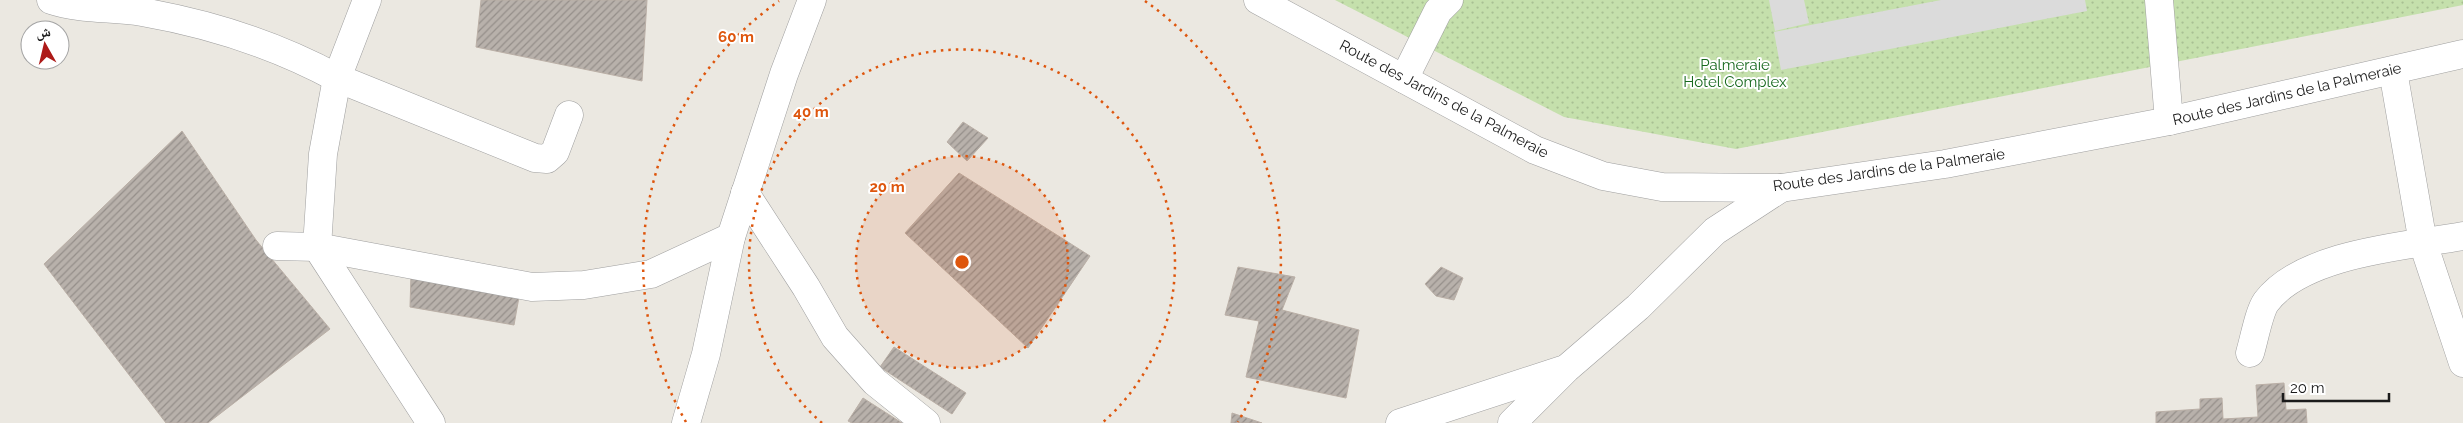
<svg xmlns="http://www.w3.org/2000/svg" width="2463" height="423" font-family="Raleway,'Noto Naskh Arabic',sans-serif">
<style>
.garden{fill:url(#garden-dots)}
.parking{fill:#dbdbdb}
.building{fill:url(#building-hatch);stroke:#baafa6}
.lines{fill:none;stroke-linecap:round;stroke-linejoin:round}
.minor-casing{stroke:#9f9f9f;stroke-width:29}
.minor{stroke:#fff;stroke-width:28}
.ring{fill:none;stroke:#de560d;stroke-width:2.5;stroke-dasharray:2.5 5}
.labels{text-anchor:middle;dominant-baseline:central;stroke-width:4;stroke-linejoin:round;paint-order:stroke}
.park-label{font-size:15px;fill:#18691f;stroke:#fff}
.street-label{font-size:15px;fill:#1b1b1b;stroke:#fff}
.centre{fill:#de560d;stroke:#fff;stroke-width:2.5}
.ring-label{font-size:15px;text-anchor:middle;font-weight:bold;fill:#de560d;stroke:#fff;stroke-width:4;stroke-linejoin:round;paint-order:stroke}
</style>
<defs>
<pattern id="garden-dots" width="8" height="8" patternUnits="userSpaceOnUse" patternTransform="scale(1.25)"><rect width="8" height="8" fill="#c5e0ac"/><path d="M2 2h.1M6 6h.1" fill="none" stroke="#a9c093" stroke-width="1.8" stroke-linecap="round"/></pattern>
<pattern id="building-hatch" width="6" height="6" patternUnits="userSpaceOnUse" patternTransform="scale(1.25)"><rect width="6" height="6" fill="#b8b1ab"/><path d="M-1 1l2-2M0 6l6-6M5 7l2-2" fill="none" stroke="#958f8a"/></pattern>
</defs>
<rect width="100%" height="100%" fill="#ebe8e1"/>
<polygon class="garden" points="1335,0 2463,0 2463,5 1736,149 1564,117"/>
<g class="parking">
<polygon points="1769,0 1804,0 1809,23 1775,31"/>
<polygon points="1941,0 2085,0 2087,11 1781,70 1774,32"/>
</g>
<g class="building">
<polygon points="481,0 647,0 642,81 476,47"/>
<polygon points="963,122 988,138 967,161 947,142"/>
<polygon points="182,131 256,240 330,329 208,423 166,423 44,264"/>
<polygon points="959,173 1090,256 1028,348 905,233"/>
<polygon points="1238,267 1295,277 1282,310 1359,330 1346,398 1246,377 1259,321 1225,315"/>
<polygon points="1441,267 1463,278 1454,300 1436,296 1425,284"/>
<polygon points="411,274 519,297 514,325 410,307"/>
<polygon points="894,347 966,393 952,414 880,367"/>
<polygon points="2284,383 2286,410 2306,409 2307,423 2156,423 2156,412 2200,409 2200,399 2222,398 2223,419 2258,417 2256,385"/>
<polygon points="863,398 902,423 852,423 848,421"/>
<polygon points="1232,413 1262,423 1231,423"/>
</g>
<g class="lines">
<g class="minor-casing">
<g id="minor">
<path d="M51,0C81,10 112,7 142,12C211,24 276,45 337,78L535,158L547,159L555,152L569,115"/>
<polyline points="367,0 337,78 323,154 317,247 431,423"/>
<polyline points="1258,0 1535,150 1603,176 1662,187 1781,188 1945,164 2169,121 2463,54"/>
<polyline points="2159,0 2169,121"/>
<polyline points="2393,71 2423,243 2463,363"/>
<polyline points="1404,79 1438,11 1449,0"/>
<polyline points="745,193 806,287 835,337 875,382 926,423"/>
<polyline points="277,246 317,247 532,287 584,285 651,274 731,237"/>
<path d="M2250,353C2254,340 2259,312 2266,302C2303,253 2406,246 2463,236"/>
<polyline points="686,423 706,354 731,237 784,74 812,0"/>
<polyline points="1400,423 1562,370"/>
<polyline points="1512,423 1566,369 1638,307 1715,231 1781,188"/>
</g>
</g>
<use href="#minor" class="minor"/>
</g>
<circle cx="962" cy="262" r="106" fill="#de560d" fill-opacity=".12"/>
<g class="ring">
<circle cx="962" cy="262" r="106"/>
<path d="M822 423A213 213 0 1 1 1102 423"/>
<path d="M686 422A319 319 0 0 1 779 1M1145 1A319 319 0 0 1 1238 422"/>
</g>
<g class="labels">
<g class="park-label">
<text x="1735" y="65">Palmeraie<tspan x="1735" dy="17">Hotel Complex</tspan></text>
</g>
<g class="street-label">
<text transform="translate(2287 94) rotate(-13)">Route des Jardins de la Palmeraie</text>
<text transform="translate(1444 99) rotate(28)">Route des Jardins de la Palmeraie</text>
<text transform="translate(1889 170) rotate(-8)">Route des Jardins de la Palmeraie</text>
</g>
</g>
<circle cx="962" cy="262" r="8" class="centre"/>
<g class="ring-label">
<text x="736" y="42">60 m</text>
<text x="811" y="117">40 m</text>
<text x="887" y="192">20 m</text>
</g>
<g transform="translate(45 45) rotate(352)"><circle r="24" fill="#ffffff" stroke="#a4a4a4"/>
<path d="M0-4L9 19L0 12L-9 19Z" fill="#ad1a18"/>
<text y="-8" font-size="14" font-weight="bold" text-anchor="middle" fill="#1b1b1b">ش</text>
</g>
<path d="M2283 393v8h106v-8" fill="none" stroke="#1b1b1b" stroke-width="2.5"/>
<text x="2290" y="393" font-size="15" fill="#1b1b1b" stroke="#ffffff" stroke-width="4" paint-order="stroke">20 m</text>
</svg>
